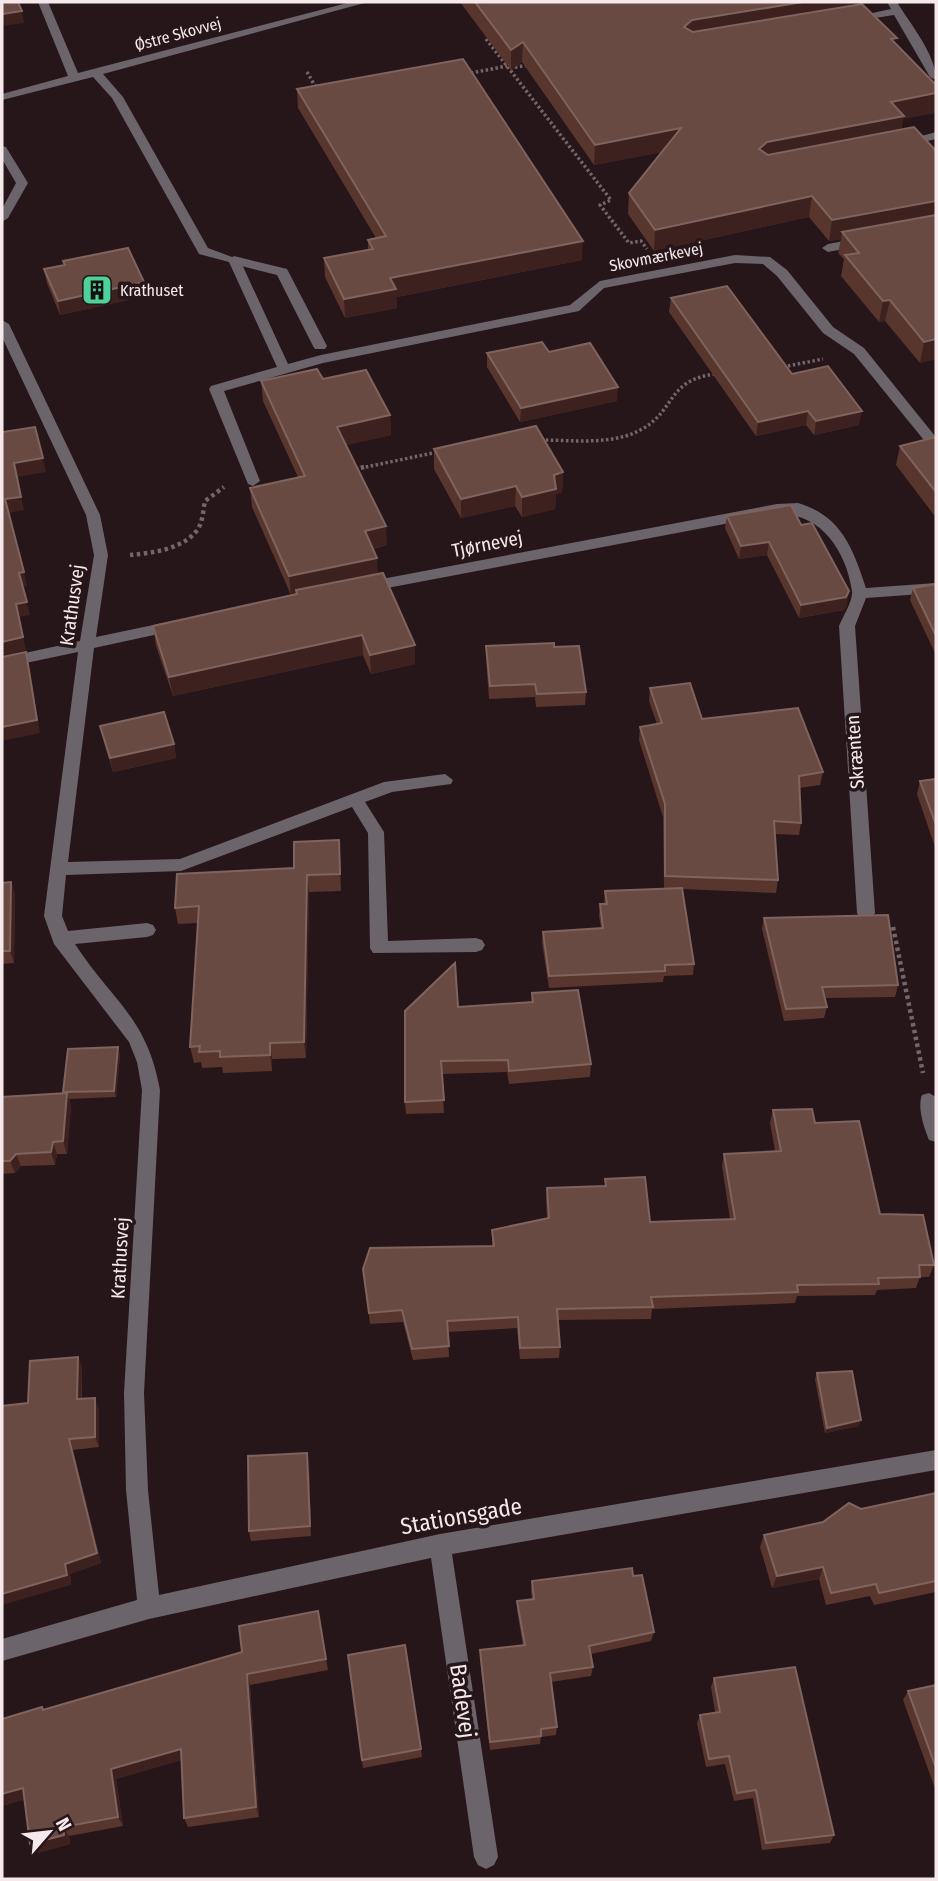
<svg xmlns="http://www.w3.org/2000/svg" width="938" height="1881" font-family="'Fira Sans Condensed',sans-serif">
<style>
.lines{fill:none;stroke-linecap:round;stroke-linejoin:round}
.path-far1{stroke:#746569;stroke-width:3.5;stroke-dasharray:2.5 2.5;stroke-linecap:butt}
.path{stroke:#746569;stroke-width:4.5;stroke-dasharray:3.5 3.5;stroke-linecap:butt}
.service{fill:#6b646a;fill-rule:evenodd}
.minor{fill:#6b646a;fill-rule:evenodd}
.wall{fill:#58362e}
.shaded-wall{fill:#3d211e}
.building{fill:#694a43;stroke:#7f635d;stroke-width:2}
.labels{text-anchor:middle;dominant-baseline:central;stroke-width:7;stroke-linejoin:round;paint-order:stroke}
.far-street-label{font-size:16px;fill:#f5e9ec;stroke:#26161a}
.far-poi-label{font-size:16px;fill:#f5e9ec;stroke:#26161a;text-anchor:start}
.street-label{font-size:19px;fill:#f5e9ec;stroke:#26161a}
.near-street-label{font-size:23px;fill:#f5e9ec;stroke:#26161a}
</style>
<rect width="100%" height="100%" fill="#26161a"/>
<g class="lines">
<g class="path-far1">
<polyline points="486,39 611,200 600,205 629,243 641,241 647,249"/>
<polyline points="510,68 529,65"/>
<polyline points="307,72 318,91"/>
<polyline points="466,74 507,66"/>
<polyline points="783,367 823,359"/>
<path d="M541,440C574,440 614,446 644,428C676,408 668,380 715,374"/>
<polyline points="356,469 438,452"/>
</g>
<g class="path">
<polyline points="354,469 364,467"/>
<path d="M130,555C153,553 184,549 198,529C203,521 203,510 205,501L224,487"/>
<polyline points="893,927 923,1073"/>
</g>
<polygon class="service" points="234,256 287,269 327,346 325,349 315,349 313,346 277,275 230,263 228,260"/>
<g class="minor">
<polygon points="38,2 48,2 78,73 351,2 368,2 103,74 123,97 208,248 240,260 288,364 321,355 570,305 600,281 735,255 770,257 787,270 833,327 864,348 935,436 933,439 923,439 854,354 823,333 777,276 763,264 735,263 604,288 579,311 323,363 224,391 260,481 253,486 248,484 209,389 211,386 277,367 229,262 199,254 112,98 93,77 2,100 2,94 68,76"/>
<path d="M887,2H897C910,24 936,54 936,80L930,77L894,15L850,22L845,19L891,9Z"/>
<polygon points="936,132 936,139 902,147 896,143"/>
<polygon points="2,146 6,147 28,183 8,218 2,222 2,209 16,183 2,159"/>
<polygon points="861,238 865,239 865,245 828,252 822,248 828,244"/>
<path d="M2,320L9,324L100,515L108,555L96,637L177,620L185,625L177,630L94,648L68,862L180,859L384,782L445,774L453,780L451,784L392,792L365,802L384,832L388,941L476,938L482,940L485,945L482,950L476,952L373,953L370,948L368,833L352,807L181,871L66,875L62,916L68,931L147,923L153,925L156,930L153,935L147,937L75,944C112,1001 147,1017 160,1090L144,1393L148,1490L159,1595L440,1534L936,1450V1470L452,1554L498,1857L494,1865L486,1869L478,1865L474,1857L431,1558L149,1619L2,1661V1639L137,1600L126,1490L124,1393L142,1090L137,1062L129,1042L54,944L44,916L78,652L2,668V658L80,641L94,555L86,515L2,337Z"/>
<path d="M798,503C842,516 853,549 866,588L936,583V593L866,598L855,626L875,913L872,918H860L857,913L839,626C843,616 853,601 852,591C846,550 820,512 777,514L366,592L359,587L366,582L777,504Z"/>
<path d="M929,1093L936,1097V1142L929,1140C924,1128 917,1107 922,1095Z"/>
</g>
</g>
<g class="wall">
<polygon points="460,2 851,2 850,6 896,44 903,119 901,130 936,151 936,359 920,363 885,321 879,322 841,276 844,259 838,253 841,239 829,241 809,217 654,251 628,214 629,193 662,152 594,165 522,62 511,70"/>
<polygon points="297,89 582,260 397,297 397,308 345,318 325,277 324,258 368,250 368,240 376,238 298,108"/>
<polygon points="63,261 144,282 146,296 60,315 47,283 44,269 64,265"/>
<polygon points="671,298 792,374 859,425 814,435 806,425 756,436 669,312"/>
<polygon points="549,352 617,401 520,422 487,367 487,353"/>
<polygon points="323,379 390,415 391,435 346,445 387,545 373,549 378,574 415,645 415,664 371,674 363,655 173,696 156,646 153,626 291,595 252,507 250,488 298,477 263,401 261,381"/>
<polygon points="936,437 936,514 934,515 896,465 900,446"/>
<polygon points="434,449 563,472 562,492 556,494 555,509 522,517 515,506 461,518 434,469"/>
<polygon points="727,516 801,525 847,604 844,610 799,618 767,555 739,559 725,528"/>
<polygon points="936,584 936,655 910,600 913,588"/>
<polygon points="486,646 554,647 586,692 585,705 536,707 535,697 489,699 486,659"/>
<polygon points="650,688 702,719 823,772 820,785 799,788 801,823 799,835 775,834 778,880 776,893 682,889 694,964 693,975 664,976 663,982 549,988 542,943 543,932 601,928 599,916 600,904 604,904 605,891 672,889 664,888 663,817 639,740 640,727 657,724 649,701"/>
<polygon points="100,726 174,744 176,758 113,772"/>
<polygon points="936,779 936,850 917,794 920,781"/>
<polygon points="339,840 341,891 309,892 306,1058 272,1059 272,1071 223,1073 222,1067 202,1068 201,1062 194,1063 190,1047 198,923 178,924 175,908 294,868"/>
<polygon points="11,882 15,895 14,963 2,964 2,883"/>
<polygon points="764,918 898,985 895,997 825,998 827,1007 824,1018 784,1021 762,929"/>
<polygon points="532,993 591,1064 590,1077 509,1084 507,1072 442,1074 444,1113 406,1114 405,1102 458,1007 531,1002"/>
<polygon points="120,1054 116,1097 69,1099 71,1106 67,1154 57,1154 55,1165 21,1166 15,1173 2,1174 2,1097 64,1093 63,1092"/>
<polygon points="773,1110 815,1123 880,1214 934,1265 929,1277 920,1277 916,1288 877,1290 875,1295 797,1296 795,1303 652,1309 651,1319 558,1320 560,1347 559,1358 520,1359 517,1328 448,1332 449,1357 413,1360 403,1322 370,1324 363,1269 492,1246 492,1230 547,1218 546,1200 547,1188 605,1186 605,1179 650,1222 730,1219 722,1166 724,1154 775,1151 770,1123"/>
<polygon points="78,1357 82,1368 82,1399 99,1409 99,1447 73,1450 101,1563 70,1574 71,1585 28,1403"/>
<polygon points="817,1373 859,1426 825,1433 815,1379"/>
<polygon points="307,1453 309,1463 311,1536 251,1541 249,1531"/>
<polygon points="936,1493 936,1592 874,1605 870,1596 826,1605 819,1579 772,1588 760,1547 764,1535 823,1522 861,1509"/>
<polygon points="633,1576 654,1632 651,1641 591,1654 593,1667 591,1676 551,1682 557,1727 556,1735 541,1737 540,1744 490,1750 480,1659 480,1650 523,1646 517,1610 517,1601 532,1599 531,1591 532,1581"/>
<polygon points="318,1611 328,1670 250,1685 259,1817 188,1827 184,1818 181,1760 116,1779 123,1826 69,1836 70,1844 37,1853 25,1799 2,1806 2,1719 42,1707 43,1709 242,1652"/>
<polygon points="348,1655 421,1749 422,1757 363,1768"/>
<polygon points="714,1678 834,1835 830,1843 762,1850 753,1798 734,1801 725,1764 706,1767 697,1723 700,1715 715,1712 711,1687"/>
<polygon points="936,1685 936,1791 903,1700 908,1691"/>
</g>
<g class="shaded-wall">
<polygon points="803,2 851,2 849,13 691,40 684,27 692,20"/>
<polygon points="22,11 24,23 2,26 2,14"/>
<polygon points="523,42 522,62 511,70 511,50"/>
<polygon points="936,93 936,113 903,119 900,136 765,162 759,149 767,142 891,102"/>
<polygon points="681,128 679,149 594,165 595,145"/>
<polygon points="812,196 809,217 654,251 655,230"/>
<polygon points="936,201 936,218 842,232 841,239 829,241 832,220"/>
<polygon points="583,241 582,260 397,297 397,308 345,318 344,299 390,278"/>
<polygon points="144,282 146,296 60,315 58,301"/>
<polygon points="890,300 885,321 879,322 883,301"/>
<polygon points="936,339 936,359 920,363 924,342"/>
<polygon points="618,387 617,401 520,422 521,408"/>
<polygon points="808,411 806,425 756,436 758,422"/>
<polygon points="862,411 859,425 814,435 816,421"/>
<polygon points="390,415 391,435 338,447 337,427"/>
<polygon points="43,458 46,472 17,477 24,510 9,513 5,499 14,463"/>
<polygon points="563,472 562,492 556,494 555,509 522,517 522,497 554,475"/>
<polygon points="516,486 515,506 461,518 461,499"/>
<polygon points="386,526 387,545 366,550 365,531"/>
<polygon points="769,542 767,555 739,559 741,546"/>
<polygon points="377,558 378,578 296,590 296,595 291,596 289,576"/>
<polygon points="24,572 27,586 22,587 19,573"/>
<polygon points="849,591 847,604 844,610 799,618 801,605"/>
<polygon points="27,602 30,615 19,617 26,650 2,656 2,642 16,604"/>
<polygon points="362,635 363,655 173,696 169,677"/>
<polygon points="415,645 415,664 371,674 370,655"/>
<polygon points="26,652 29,665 40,733 2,741 2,727"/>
<polygon points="174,744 176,758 113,772 110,758"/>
<polygon points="307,875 309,892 306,1058 304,1042"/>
<polygon points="11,882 15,895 14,963 10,951"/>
<polygon points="270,1043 272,1059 272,1071 270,1055"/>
<polygon points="118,1047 120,1054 116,1097 114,1091"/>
<polygon points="67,1093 71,1106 67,1154 63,1141"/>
<polygon points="53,1142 57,1154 55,1165 51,1152"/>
<polygon points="16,1154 21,1166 15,1173 10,1161"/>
<polygon points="78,1357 82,1368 81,1410 77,1399"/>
<polygon points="95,1398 99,1409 99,1447 95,1437"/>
<polygon points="861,1420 859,1426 825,1433 827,1428"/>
<polygon points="69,1439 73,1450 101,1563 70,1574 71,1585 2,1605 2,1594 65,1564"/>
<polygon points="307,1453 309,1463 311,1536 310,1526"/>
<polygon points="823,1567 819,1579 772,1588 777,1576"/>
<polygon points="247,1674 250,1685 259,1817 256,1807"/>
<polygon points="181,1749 185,1759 116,1779 123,1826 118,1817 111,1769"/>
<polygon points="23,1788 30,1798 2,1806 2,1794"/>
<polygon points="63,1827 69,1836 70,1844 37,1853 30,1844"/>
</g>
<g class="building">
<polygon points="2,2 18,2 22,11 2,14"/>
<polygon points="475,2 803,2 692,20 684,27 693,32 862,4 897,38 891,39 936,85 936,93 891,102 904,116 767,142 759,149 768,155 914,127 936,151 936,201 832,220 812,196 655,230 629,193 681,128 595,145 523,42 511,50"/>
<polygon points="463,59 583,241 390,278 396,289 344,299 324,258 373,249 368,240 386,236 297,89"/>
<polygon points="936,215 936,339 924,342 890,300 883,301 845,255 859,253 842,232"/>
<polygon points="128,248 144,282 58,301 44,269 65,265 63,261"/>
<polygon points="727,286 792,374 828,366 862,411 816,421 808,411 758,422 671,298"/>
<polygon points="542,342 549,352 590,343 618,387 521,408 487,353"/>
<polygon points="317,369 323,379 366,370 390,415 337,427 386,526 365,531 377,558 289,576 250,488 305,476 261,381"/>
<polygon points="536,426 563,472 554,475 556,489 522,497 516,486 461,499 434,449"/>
<polygon points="35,427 43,458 14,463 21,497 5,499 24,572 19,573 27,602 16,604 23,637 2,642 2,432"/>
<polygon points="936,437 936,492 900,446"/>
<polygon points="791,505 801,525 812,523 849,591 846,597 801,605 769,542 741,546 727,516"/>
<polygon points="383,573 415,645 370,655 362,635 169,677 153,626 297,594 296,590"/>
<polygon points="936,584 936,636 913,588"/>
<polygon points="554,643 554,647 579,646 586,692 537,694 535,684 490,686 486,646"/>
<polygon points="26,652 37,720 2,727 2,657"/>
<polygon points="690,683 702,719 798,708 823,772 799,776 801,823 774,821 778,880 665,876 665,804 640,727 662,723 650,688"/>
<polygon points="164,712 174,744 110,758 100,726"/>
<polygon points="936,779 936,825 920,781"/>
<polygon points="339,840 340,874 307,875 304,1042 270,1043 270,1055 220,1057 220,1051 199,1052 200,1046 190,1047 199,906 175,908 177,874 294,868 294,842"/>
<polygon points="11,882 10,951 2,951 2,883"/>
<polygon points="682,888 694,964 665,965 665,971 549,976 543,932 603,928 600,904 607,904 605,891"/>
<polygon points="888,915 898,985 822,987 827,1007 786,1009 764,918"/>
<polygon points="455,963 458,1007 533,1002 532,993 578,990 591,1064 509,1071 508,1060 441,1061 444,1100 405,1102 405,1011"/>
<polygon points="118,1047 114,1091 63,1092 68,1049"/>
<polygon points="67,1093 63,1141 53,1142 51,1152 16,1154 10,1161 2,1161 2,1097"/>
<polygon points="812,1109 815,1123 859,1121 880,1214 923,1215 934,1265 919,1265 920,1277 878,1278 879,1284 797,1285 798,1292 651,1297 653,1307 557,1309 560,1347 520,1348 518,1317 447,1321 449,1346 412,1349 402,1310 369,1313 363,1269 370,1248 494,1246 492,1230 549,1218 547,1188 606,1186 605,1179 645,1177 650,1222 735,1219 724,1154 781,1151 773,1110"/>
<polygon points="78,1357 77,1399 95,1398 95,1437 69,1439 97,1553 65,1564 67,1575 2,1594 2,1406 28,1403 30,1361"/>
<polygon points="852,1371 861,1420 827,1428 817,1373"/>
<polygon points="307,1453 310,1526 249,1531 248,1456"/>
<polygon points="936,1493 936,1581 879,1593 876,1584 831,1593 823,1567 777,1576 764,1535 823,1522 849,1503 861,1509"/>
<polygon points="632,1568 633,1576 642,1575 654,1632 589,1646 593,1667 550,1673 557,1727 541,1729 541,1736 490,1742 480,1650 525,1645 517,1601 534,1599 532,1581"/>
<polygon points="318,1611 326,1659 247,1674 256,1807 184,1818 181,1749 111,1769 118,1817 63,1827 64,1835 30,1844 23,1788 2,1794 2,1719 42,1707 43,1710 242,1652 239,1626"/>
<polygon points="405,1645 421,1749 362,1760 348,1655"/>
<polygon points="795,1667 834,1835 766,1843 756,1790 737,1793 729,1756 709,1759 700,1715 720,1712 714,1678"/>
<polygon points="936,1685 936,1768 908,1691"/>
</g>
<defs>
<g id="building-square" transform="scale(1.575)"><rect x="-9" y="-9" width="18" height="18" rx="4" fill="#4dd39a" stroke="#26161a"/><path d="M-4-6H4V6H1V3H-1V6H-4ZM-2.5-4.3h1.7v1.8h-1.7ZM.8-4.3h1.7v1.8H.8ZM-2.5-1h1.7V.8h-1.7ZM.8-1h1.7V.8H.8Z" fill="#111"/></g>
</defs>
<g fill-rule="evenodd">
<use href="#building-square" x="97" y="290"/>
</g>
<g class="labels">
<g class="far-street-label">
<text transform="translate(178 34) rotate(-15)">Østre Skovvej</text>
<text transform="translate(656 257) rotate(-11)">Skovmærkevej</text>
</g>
<g class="far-poi-label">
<text x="120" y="290">Krathuset</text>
</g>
<g class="street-label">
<text transform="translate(487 544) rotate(-11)">Tjørnevej</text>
<text transform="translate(72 605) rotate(-82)">Krathusvej</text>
<text transform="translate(855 752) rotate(-94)">Skrænten</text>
<text transform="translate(120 1258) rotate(-87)">Krathusvej</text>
</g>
<g class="near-street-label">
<text transform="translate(461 1516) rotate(-10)">Stationsgade</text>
<text transform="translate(463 1701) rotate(82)">Badevej</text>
</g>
</g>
<rect width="938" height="1881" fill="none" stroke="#f5e9ec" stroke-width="7"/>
<g transform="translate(49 1832) rotate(62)" stroke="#26161a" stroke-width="5" paint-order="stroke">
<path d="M0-5L12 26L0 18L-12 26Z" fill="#f5e9ec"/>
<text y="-10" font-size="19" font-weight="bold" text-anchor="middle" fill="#f5e9ec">N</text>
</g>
</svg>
